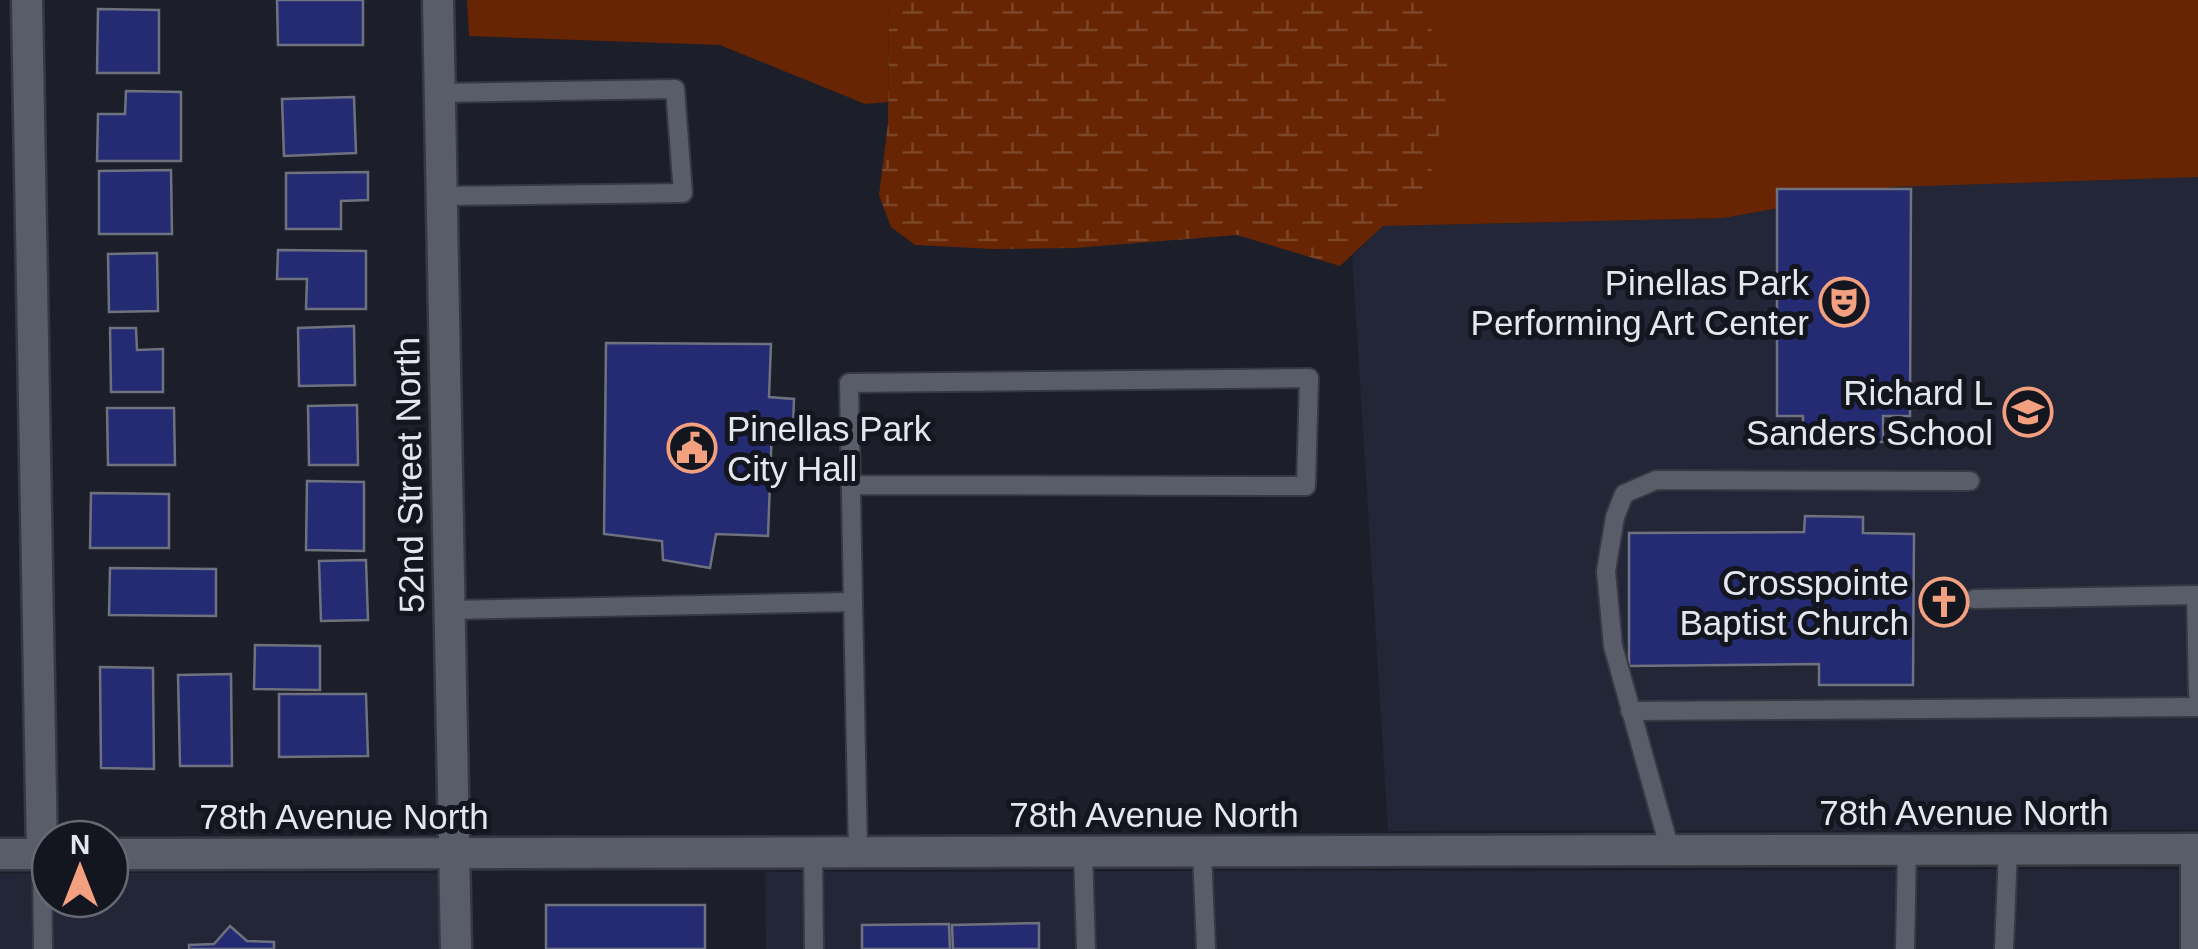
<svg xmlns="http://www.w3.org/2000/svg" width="2198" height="949" font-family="Arial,sans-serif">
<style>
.built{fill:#222636}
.green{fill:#682503}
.wetland{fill:url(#wetland-marsh)}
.building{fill:#252b72;stroke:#6e727f;stroke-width:2.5}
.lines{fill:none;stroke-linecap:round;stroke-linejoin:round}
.service-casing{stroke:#373942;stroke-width:22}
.minor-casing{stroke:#373942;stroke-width:35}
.tertiary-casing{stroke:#373942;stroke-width:35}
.service{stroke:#595d69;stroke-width:18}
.minor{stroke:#595d69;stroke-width:30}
.tertiary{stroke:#595d69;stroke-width:30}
.labels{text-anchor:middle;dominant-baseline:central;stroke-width:10;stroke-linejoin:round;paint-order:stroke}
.poi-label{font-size:35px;fill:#e5e7ee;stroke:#13151f;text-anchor:end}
.street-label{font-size:35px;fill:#e5e7ee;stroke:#13151f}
</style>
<defs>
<pattern id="wetland-marsh" width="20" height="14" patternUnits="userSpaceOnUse" patternTransform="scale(2.5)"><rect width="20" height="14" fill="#682503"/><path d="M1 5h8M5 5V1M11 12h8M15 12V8" fill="none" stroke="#7d4528"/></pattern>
</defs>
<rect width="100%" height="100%" fill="#1c1e29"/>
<g class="built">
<polygon points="2198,177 2198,830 1388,831 1352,256 1383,226 1724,218 1893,187"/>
<polygon points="2198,869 2198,949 766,949 765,872"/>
<polygon points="50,873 50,899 110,899 110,873 437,873 439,949 0,949 0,874"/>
</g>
<g class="green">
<polygon points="467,0 889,0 888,102 865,104 720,45 469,36"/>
<polygon points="1419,0 2198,0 2198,177 1893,187 1724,218 1383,226 1429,183"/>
</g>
<polygon class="wetland" points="889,0 1419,0 1451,73 1429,183 1340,266 1237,235 1074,248 995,249 915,245 891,227 879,195 888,124"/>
<g class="building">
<polygon points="277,0 363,0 363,45 278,45"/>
<polygon points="98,9 159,10 159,73 97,73"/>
<polygon points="126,91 181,92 181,161 97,161 98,114 125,114"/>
<polygon points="354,97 356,153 284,156 282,99"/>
<polygon points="171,170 172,234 99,234 99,171"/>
<polygon points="368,172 368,200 341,201 341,229 286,229 286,173"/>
<polygon points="1777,189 1911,189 1910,416 1883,416 1883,442 1803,441 1803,416 1777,416"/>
<polygon points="278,250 366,251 366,309 306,309 307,279 277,279"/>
<polygon points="157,253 158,311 109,312 108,254"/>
<polygon points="354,326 355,385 299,386 298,328"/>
<polygon points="110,328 136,328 137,350 163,349 163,392 111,392"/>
<polygon points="606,343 771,344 769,397 794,399 793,427 772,427 768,536 716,534 710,568 663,560 662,541 604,534"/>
<polygon points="357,405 358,465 309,465 308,406"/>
<polygon points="107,408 174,408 175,465 108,465"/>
<polygon points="307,481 364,482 364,551 306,550"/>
<polygon points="91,493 169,494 169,548 90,548"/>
<polygon points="1805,516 1863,517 1863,533 1914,534 1913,685 1819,685 1819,664 1629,666 1629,533 1804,532"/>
<polygon points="366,560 368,620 321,621 319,561"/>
<polygon points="110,568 216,569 216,616 109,615"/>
<polygon points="255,645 320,646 320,690 254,689"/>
<polygon points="100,667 153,668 154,769 101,768"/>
<polygon points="231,674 232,766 180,766 178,675"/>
<polygon points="279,694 366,694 368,756 279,757"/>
<rect x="546" y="905" width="159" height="44"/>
<polygon points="1039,923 1039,949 953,949 952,925"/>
<polygon points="949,924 950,949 862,949 862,925"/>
<polygon points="230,926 247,941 274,942 274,949 189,949 189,945 214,944"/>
</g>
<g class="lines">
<g class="service-casing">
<g id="service">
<polyline points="439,93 675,89 683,193 441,196"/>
<polyline points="851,485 1306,486 1309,378 849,383 853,602"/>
<polyline points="1974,599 2196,595 2198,694"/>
<polyline points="449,610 853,602 858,852"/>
<polyline points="1630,711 2198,707"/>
<polyline points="2190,849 2190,949"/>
<polyline points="1670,850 1613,646 1606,571 1615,517 1624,494 1656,480 1970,481"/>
<polyline points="1083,851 1086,949"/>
<polyline points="1202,851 1206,949"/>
<polyline points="813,852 814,949"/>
<polyline points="42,854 43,949"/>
<polyline points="1905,949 1907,849"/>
<polyline points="2004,949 2008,849"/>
</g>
</g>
<g class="minor-casing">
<polyline id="minor" points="27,0 42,854"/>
</g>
<g class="tertiary-casing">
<g id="tertiary">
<polyline points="438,0 456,949"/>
<polyline points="0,854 50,854"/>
<polyline points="110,854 2198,849"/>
</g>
</g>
<use href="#service" class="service"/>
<use href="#minor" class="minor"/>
<use href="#tertiary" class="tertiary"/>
</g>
<defs>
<g id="theatre-ring" transform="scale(2.5)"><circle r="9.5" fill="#13151f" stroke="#f2a080" stroke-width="1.5"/><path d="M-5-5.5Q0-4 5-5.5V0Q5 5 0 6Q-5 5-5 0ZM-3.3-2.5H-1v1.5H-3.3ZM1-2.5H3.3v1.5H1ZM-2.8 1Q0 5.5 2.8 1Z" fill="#f2a080"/></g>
<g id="school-ring" transform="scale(2.5)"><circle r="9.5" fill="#13151f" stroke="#f2a080" stroke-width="1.5"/><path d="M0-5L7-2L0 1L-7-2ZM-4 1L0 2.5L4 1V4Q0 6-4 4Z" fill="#f2a080"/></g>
<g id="civic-ring" transform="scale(2.5)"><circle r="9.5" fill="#13151f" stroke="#f2a080" stroke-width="1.5"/><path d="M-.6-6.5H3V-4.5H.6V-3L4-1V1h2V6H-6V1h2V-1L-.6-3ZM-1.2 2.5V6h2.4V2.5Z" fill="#f2a080"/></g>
<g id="church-ring" transform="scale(2.5)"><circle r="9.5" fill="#13151f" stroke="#f2a080" stroke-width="1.5"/><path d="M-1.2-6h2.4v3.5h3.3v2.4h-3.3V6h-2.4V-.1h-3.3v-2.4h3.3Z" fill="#f2a080"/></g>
</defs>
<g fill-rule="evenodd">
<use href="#theatre-ring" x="1844" y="302"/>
<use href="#school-ring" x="2028" y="412"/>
<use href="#civic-ring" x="692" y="448"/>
<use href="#church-ring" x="1944" y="602"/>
</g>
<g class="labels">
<g class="poi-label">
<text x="1809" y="282">Pinellas Park<tspan x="1809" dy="40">Performing Art Center</tspan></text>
<text x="1993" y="392">Richard L<tspan x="1993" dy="40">Sanders School</tspan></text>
<text x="727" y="428" text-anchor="start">Pinellas Park<tspan x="727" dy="40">City Hall</tspan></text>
<text x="1909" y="582">Crosspointe<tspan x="1909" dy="40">Baptist Church</tspan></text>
</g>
<g class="street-label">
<text transform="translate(409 475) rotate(-91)">52nd Street North</text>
<text x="1964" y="812">78th Avenue North</text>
<text x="1154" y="814">78th Avenue North</text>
<text x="344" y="816">78th Avenue North</text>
</g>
</g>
<g transform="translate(80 869)"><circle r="48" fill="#13151f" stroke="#676972" stroke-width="2.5"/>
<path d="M0-8L18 38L0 25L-18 38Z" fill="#f2a080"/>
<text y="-15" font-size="28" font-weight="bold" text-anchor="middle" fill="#e5e7ee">N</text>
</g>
</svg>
